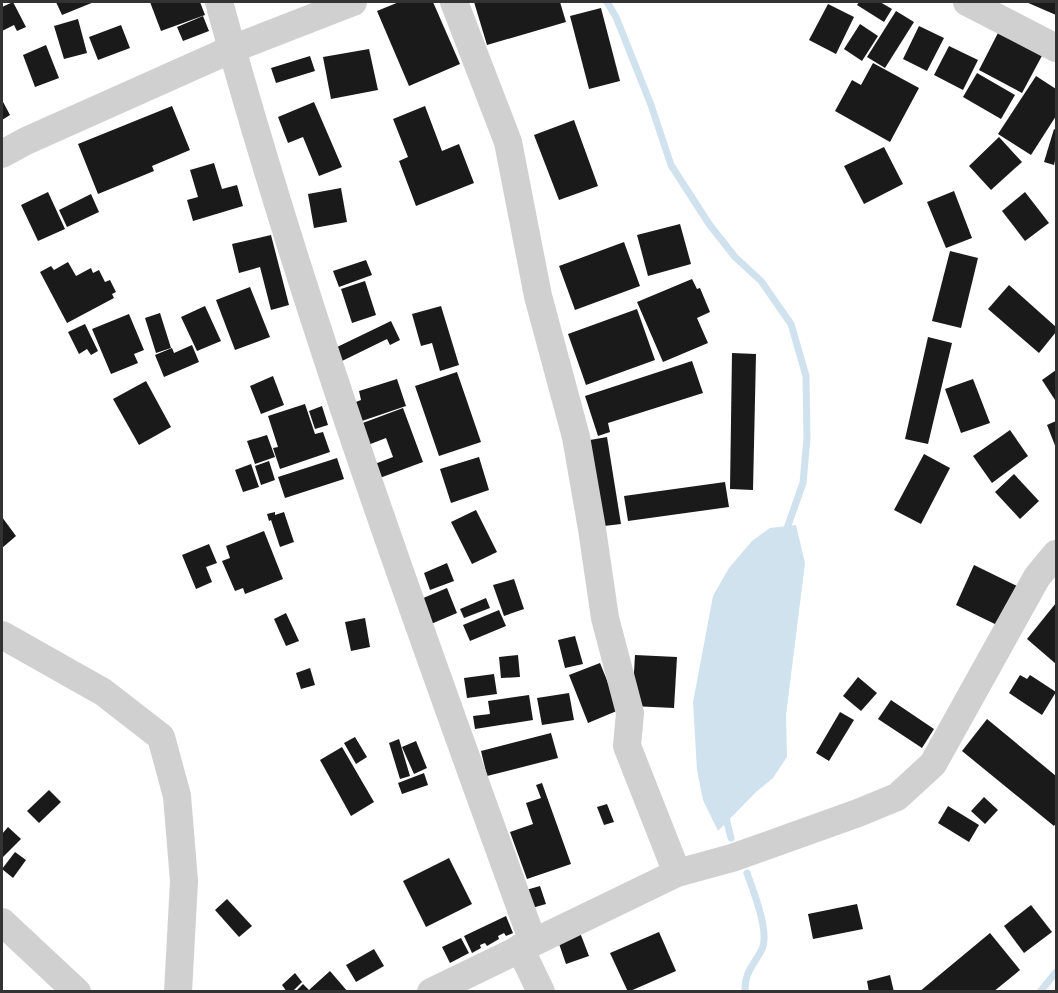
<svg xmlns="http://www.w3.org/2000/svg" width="1058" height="993" font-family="'DM Sans',sans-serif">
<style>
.water{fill:#cfe2ee}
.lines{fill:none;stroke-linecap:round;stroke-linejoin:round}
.stream{stroke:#cfe2ee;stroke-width:7}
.building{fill:#1a1a1a}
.minor{stroke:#d0d0d0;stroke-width:28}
</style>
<rect width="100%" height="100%" fill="#fff"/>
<polygon class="water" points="796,525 805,563 786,715 787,757 773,778 756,792 718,831 703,800 697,770 693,702 713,596 729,568 752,541 770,528"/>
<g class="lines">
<g class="stream">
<polyline points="607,2 616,17 651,105 671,165 709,224 735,257 761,281 791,324 806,376 807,438 803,483 785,534"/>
<polyline points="725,814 731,838"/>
<path d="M745,992C744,972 754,965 762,949C770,932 753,890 747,873"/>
<polyline points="1040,992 1056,972"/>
</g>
</g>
<g class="building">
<polygon points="13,2 26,27 17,31 14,25 2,31 2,7"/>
<polygon points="56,2 94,2 62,15"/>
<polygon points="150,2 200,2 205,15 161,31"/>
<polygon points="399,2 433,2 460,64 409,86 377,11"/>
<polygon points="474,2 560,2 566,22 487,45"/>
<polygon points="859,2 880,2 892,9 884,22 857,5"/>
<polygon points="1026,2 1056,2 1056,15"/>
<polygon points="828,4 854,17 836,54 809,40"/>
<polygon points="601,8 620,81 589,89 570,16"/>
<polygon points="896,11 914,22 885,68 867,57"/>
<polygon points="203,16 209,31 183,41 177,27"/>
<polygon points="78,19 87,53 64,59 54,26"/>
<polygon points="860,24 878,36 862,61 844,49"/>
<polygon points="121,25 130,48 98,60 89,37"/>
<polygon points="919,26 944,38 927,71 903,59"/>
<polygon points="1000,29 1044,52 1022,93 979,70"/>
<polygon points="46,45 59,78 35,87 23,55"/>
<polygon points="949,46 978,60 963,90 934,75"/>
<polygon points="369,49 378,90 331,99 323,57"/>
<polygon points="310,56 315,71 276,83 271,68"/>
<polygon points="873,63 919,88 890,142 835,111 852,80 861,85"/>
<polygon points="977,73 1015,95 1001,119 963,97"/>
<polygon points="1036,76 1056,89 1056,116 1031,155 998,134"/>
<polygon points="2,100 10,115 2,120"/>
<polygon points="314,102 342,167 319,176 303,137 288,143 278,117"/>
<polygon points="172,106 190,150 152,166 154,171 98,194 78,144"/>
<polygon points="425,106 442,151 459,144 474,183 416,206 399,161 408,157 393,119"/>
<polygon points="574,120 598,186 559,200 534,135"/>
<polygon points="1054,129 1056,130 1056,156 1054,165 1044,162"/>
<polygon points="999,137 1022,162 991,190 969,166"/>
<polygon points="884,147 903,184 864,204 844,166"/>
<polygon points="214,163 222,189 237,185 243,206 193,221 187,200 198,197 190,170"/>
<polygon points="341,188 347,222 314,228 308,194"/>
<polygon points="954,191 972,238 946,248 927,202"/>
<polygon points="48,192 65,229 38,241 21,205"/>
<polygon points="1025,192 1049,223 1025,241 1002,211"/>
<polygon points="91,194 99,212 67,227 59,210"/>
<polygon points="680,224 691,264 648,276 637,235"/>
<polygon points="271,235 289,305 271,310 260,267 239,273 232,244"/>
<polygon points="624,242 640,286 575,310 559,266"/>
<polygon points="950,251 978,258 961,328 932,321"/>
<polygon points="366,260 372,275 339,287 333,271"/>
<polygon points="68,262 76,276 91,268 93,273 99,270 105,282 110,280 116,292 112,294 114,298 67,323 40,272 51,266 54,270"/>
<polygon points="692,279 697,289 700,288 710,312 697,318 708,343 663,362 637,302"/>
<polygon points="365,281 376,315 352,323 341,289"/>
<polygon points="1009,285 1056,327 1056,332 1039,353 988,309"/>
<polygon points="250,287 270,337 235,350 216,300"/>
<polygon points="205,306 221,341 197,351 181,317"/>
<polygon points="441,306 459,365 440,371 432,343 421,346 412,314"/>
<polygon points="637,309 655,360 586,385 568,334"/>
<polygon points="160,313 171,348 156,353 145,318"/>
<polygon points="129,314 144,350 134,354 138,363 111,374 92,329"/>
<polygon points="391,321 400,340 390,345 387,339 342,361 335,348"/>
<polygon points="85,324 98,351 91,355 87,349 79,354 68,332"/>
<polygon points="928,337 952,343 928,444 905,439"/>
<polygon points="192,345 199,362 164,377 155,355 172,348 174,353"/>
<polygon points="732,353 756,354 753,490 730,489"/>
<polygon points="692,361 703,393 608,423 610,432 598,436 585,396"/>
<polygon points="1056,370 1056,399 1055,400 1042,380"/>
<polygon points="457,372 481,442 439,456 415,386"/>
<polygon points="273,376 284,405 261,414 250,386"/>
<polygon points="397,379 406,406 359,422 353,403 361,400 359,391"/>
<polygon points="973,379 990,423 961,433 945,389"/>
<polygon points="146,381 171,427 139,445 113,399"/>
<polygon points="305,404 315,434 323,432 330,452 280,469 273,448 278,447 268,416"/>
<polygon points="322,406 328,425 315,429 309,411"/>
<polygon points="403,408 423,462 377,479 372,465 393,457 386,438 368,445 360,424"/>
<polygon points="1056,421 1056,448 1047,425"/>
<polygon points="1010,430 1028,456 992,483 973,456"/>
<polygon points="267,435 275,457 255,464 247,441"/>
<polygon points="607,437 621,524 604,526 590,440"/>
<polygon points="924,454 950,468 921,524 894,510"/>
<polygon points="479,457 489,490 451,503 440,469"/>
<polygon points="337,458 344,479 285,498 278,477"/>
<polygon points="269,461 275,480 261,485 255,466"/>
<polygon points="251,464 259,487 243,492 235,470"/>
<polygon points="1014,474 1039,501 1020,519 995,492"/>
<polygon points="725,482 729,507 628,521 624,496"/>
<polygon points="476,510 497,552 472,564 451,522"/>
<polygon points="275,512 275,515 284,512 294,542 280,547 271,520 269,521 267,514"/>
<polygon points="2,517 16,536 2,548"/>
<polygon points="264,531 283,579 245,594 243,588 235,591 222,561 230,558 226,546"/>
<polygon points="209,544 217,563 206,567 212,582 196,589 182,555"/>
<polygon points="447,563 454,581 430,590 424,573"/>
<polygon points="974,565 1021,588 1003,628 956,605"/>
<polygon points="514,579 524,609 504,616 493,585"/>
<polygon points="447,588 457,613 431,624 421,599"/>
<polygon points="486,598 490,608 464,618 460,609"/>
<polygon points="1056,603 1056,664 1027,639"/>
<polygon points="499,610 506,626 470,641 463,625"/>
<polygon points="286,613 299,641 286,646 274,619"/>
<polygon points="365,618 370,647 351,651 345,622"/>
<polygon points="575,636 583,664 565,668 558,640"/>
<polygon points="518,655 520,677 501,678 499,657"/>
<polygon points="635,655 677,657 674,708 632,706"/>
<polygon points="600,663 619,710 588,723 569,675"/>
<polygon points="310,668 315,685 301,689 296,673"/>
<polygon points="494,674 497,694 467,698 464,678"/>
<polygon points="1020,675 1027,679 1030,675 1056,692 1042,715 1009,693"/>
<polygon points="858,677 877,693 861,711 843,696"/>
<polygon points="569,693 574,720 542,725 537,698"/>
<polygon points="529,695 533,720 475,729 473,716 490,714 488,701"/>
<polygon points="891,700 934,729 922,748 878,719"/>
<polygon points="840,712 854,720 829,761 816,753"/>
<polygon points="987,719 1056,776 1056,823 1054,826 962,751"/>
<polygon points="551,733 558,758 487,776 481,751"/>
<polygon points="355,737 367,757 356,764 344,743"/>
<polygon points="399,739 410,776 400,779 389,743"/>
<polygon points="416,741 427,768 414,774 402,747"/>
<polygon points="342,747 374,802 351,816 320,760"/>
<polygon points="424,773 428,785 402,794 398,783"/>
<polygon points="542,783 571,864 527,879 510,832 533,824 526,803 541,798 536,785"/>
<polygon points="49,790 61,802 39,823 27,811"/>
<polygon points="984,797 998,810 985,824 971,811"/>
<polygon points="607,804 614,822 604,825 597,807"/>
<polygon points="948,806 979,825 969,842 938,823"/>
<polygon points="8,827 21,839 3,857 2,855 2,834"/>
<polygon points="15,852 26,860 13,878 2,869"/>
<polygon points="449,858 472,904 426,927 403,881"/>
<polygon points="540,886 546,904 532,908 526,890"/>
<polygon points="227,899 252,926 239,937 215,910"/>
<polygon points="857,904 863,929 813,939 808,914"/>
<polygon points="1031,905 1052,932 1024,953 1004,926"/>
<polygon points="506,916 513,933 506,936 504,933 498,936 499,939 487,946 485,943 480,945 481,948 472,953 464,936"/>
<polygon points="579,930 589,956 566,964 557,938"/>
<polygon points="659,932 676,971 628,992 610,953"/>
<polygon points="990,933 1020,970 993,992 919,992"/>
<polygon points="461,938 469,953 450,963 442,947"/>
<polygon points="374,949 384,966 356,982 346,965"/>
<polygon points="330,971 348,992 295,992 303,984 309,990"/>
<polygon points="295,973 302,982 292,992 287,992 282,985"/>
<polygon points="890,975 894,992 869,992 867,981"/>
</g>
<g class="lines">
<g class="minor">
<path d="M219,2C306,320 420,631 533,942"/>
<polyline points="454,2 508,142 538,296 576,437 592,529 605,618 630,713 627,746 677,873"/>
<polyline points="967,2 1056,48"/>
<polyline points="2,154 26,141 232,49 353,2"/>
<polyline points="2,635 103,692 161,737 177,796 184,881 178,992"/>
<polyline points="2,922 77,992"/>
<polyline points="520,948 541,992"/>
<polyline points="431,992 677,873 732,858 858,813 897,797 933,764 1037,577 1056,554"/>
</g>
</g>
<rect width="1058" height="993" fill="none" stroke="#333333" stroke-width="6"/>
</svg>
